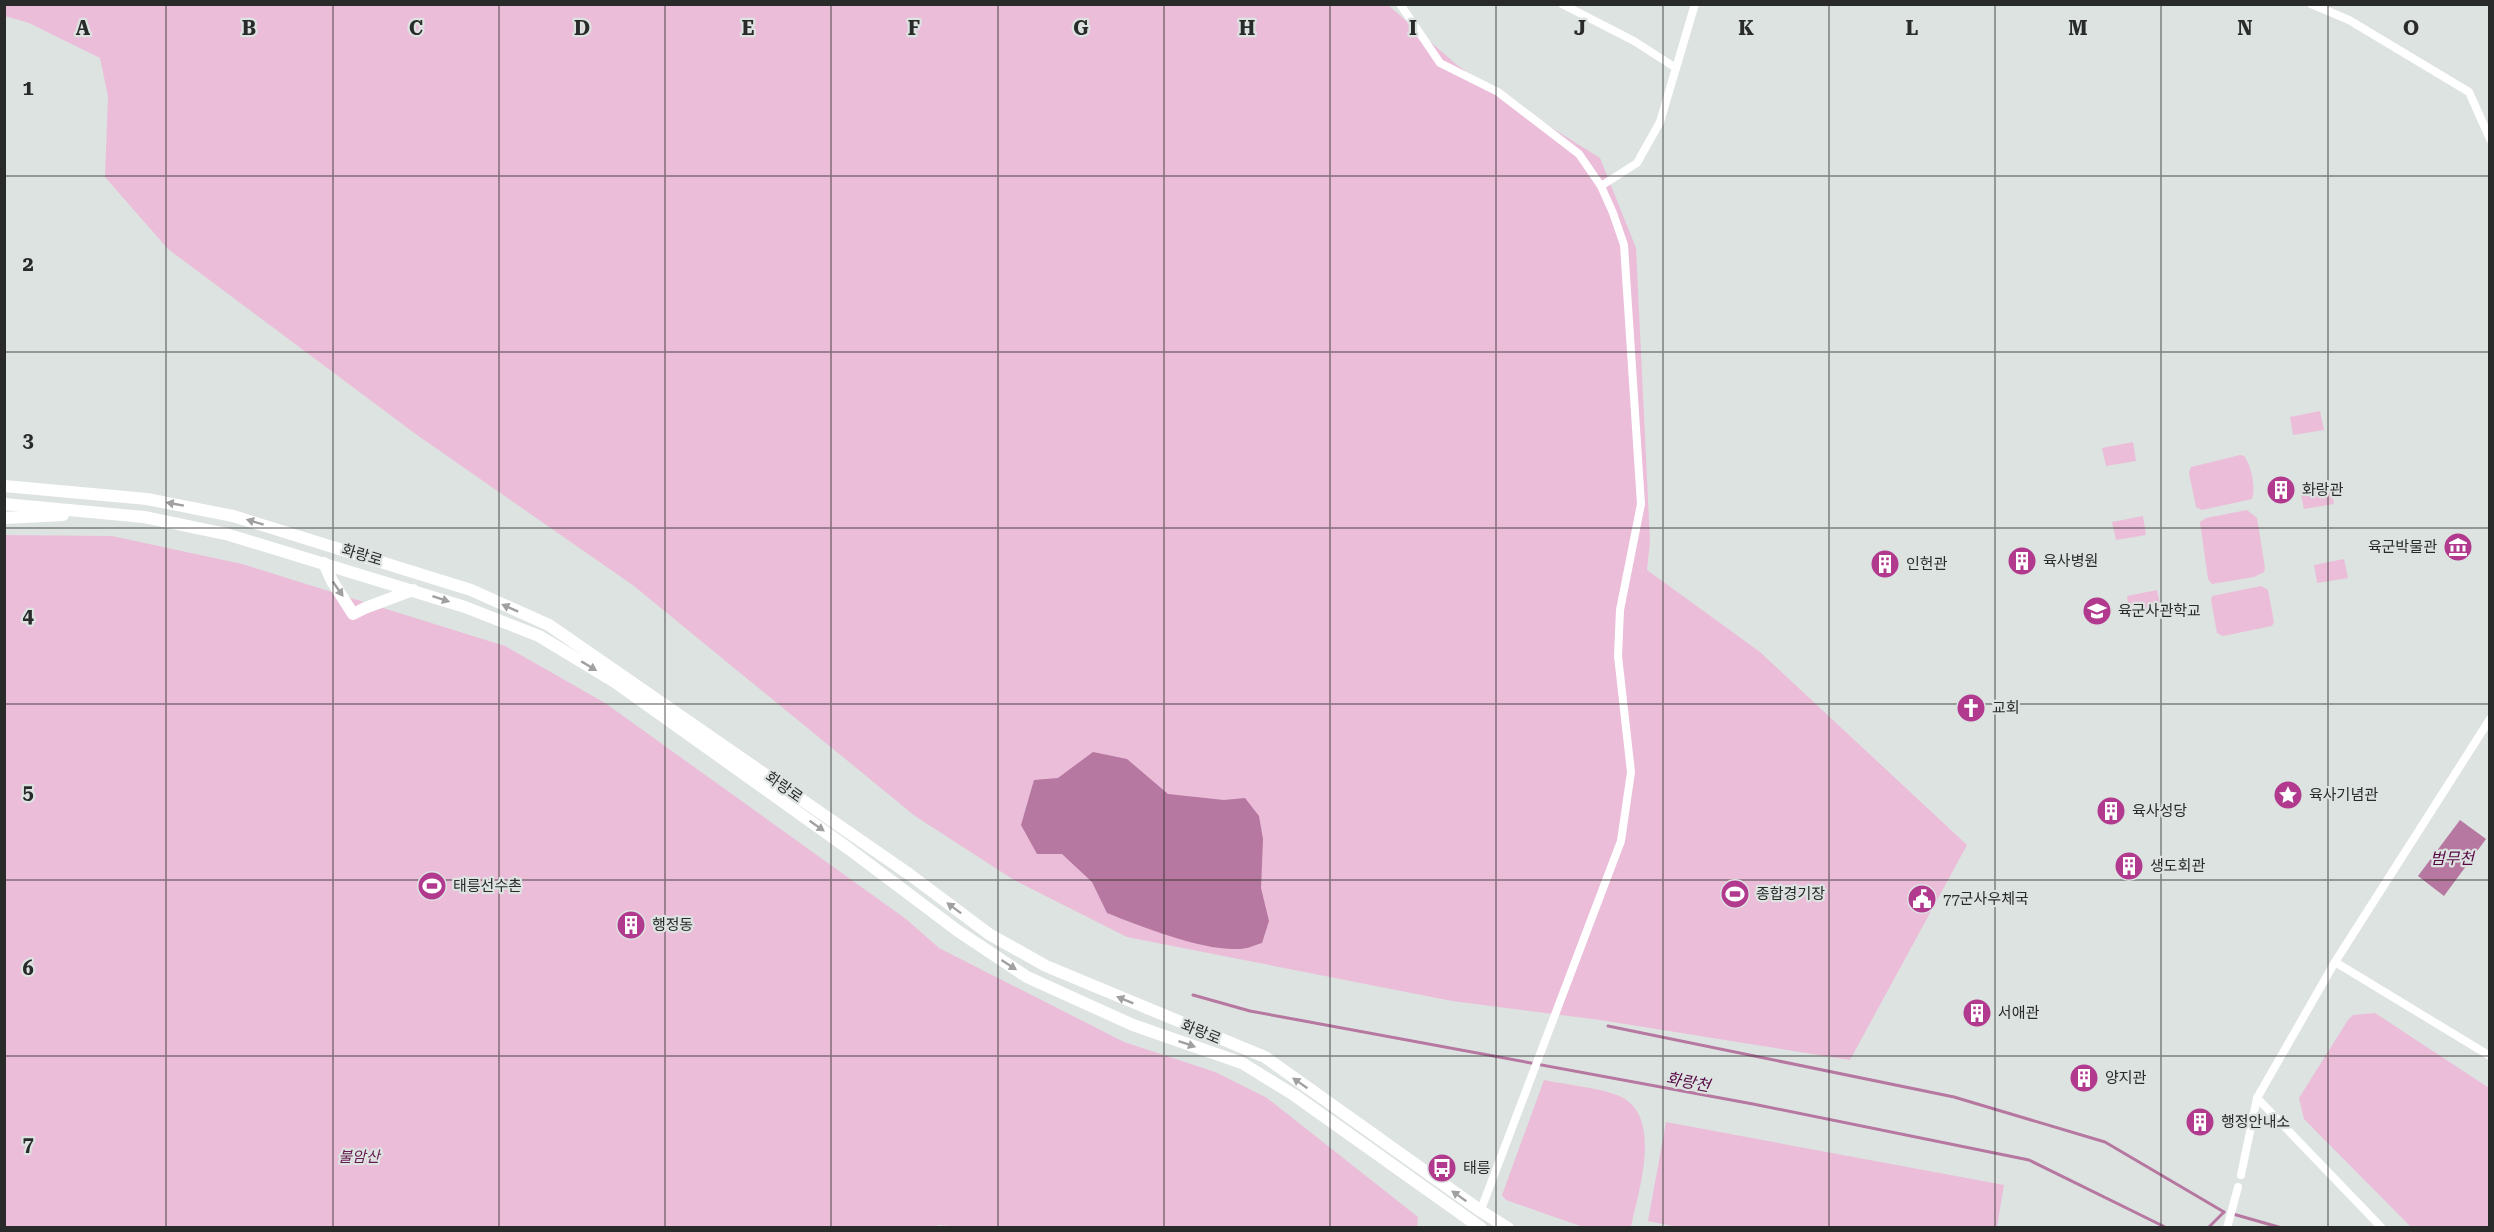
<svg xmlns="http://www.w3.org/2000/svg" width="2494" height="1232" font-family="'Roboto Serif','Noto Sans KR',serif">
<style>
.green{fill:#ebbdd9}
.water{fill:#b677a0}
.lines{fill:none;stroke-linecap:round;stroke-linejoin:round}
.stream{stroke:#b677a0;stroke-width:3}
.minor{stroke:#fff;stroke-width:8}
.primary{stroke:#fff;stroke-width:12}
.oneway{fill:#9fa09f}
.grid{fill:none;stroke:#292b2a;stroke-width:1.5;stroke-opacity:0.55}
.labels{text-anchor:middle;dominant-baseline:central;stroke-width:4.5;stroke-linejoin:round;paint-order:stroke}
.poi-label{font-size:15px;fill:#292b2a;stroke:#dde3e1;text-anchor:start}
.street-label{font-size:15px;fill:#292b2a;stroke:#dde3e1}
.park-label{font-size:15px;font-style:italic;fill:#671b52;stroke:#dde3e1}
.water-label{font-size:16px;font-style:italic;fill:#570843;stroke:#dde3e1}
.grid-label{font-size:20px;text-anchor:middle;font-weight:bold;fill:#292b2a;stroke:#dde3e1;stroke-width:4.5;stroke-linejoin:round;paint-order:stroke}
</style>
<rect width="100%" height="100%" fill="#dde3e1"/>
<g class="green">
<polygon points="4,5 1388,5 1457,65 1501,96 1600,158 1636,248 1650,541 1647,570 1760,652 1967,845 1850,1060 1600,1020 1452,1001 1127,937 1014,880 915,816 634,586 417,435 168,249 105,177 108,96 100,58 29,23 5,16"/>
<polygon points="2320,411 2324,430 2293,435 2290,417"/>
<polygon points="2133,442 2136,461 2106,466 2102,448"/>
<path d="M2240,455L2244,456C2251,464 2256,489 2252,499L2202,510L2196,507L2189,473L2191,467Z"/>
<polygon points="2331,485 2334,504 2304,509 2300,491"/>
<polygon points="2247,510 2257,518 2265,568 2264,572 2254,577 2212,584 2208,579 2200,522 2206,518"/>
<polygon points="2143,516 2146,535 2116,540 2112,522"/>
<polygon points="5,535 112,536 242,564 505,646 605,703 906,919 939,948 1124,1042 1215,1072 1267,1098 1418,1217 1417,1228 972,1228 938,1225 936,1228 5,1228"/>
<polygon points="2344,559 2348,578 2317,583 2314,565"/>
<polygon points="2261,586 2268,590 2274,622 2272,626 2223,636 2217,633 2211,600 2212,596"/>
<polygon points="2157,590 2161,609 2130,614 2127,596"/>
<polygon points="2375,1013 2489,1088 2489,1227 2411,1227 2304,1119 2299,1098 2348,1020 2353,1015"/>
<path d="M1544,1080C1567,1085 1595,1087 1617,1095C1665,1113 1638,1192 1631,1227H1583L1506,1200L1502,1195Z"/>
<polygon points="1666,1122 2004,1185 1997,1227 1681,1228 1648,1221"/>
</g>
<g class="water">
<path d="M1093,752L1127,759L1168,794L1224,800L1245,798L1259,816L1263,839L1261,888L1269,921L1262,943C1255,945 1247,949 1239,949C1203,951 1142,927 1107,913L1092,882L1062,854H1037L1021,825L1034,780L1058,778Z"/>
<polygon points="2460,820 2486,839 2444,896 2418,876"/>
</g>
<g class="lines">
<g class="stream">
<polyline points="1193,995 1250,1011 1753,1104 2029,1160 2167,1228"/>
<polyline points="1608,1026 1954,1097 2105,1142 2224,1212"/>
<polyline points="2233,1214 2282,1228"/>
<polyline points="2208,1228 2224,1212"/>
</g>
<g class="minor">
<polyline points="1400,4 1440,63 1498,92 1579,154 1601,186 1613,213 1624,245 1641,504 1620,610 1618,656 1631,772 1621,841 1480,1212"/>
<polyline points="1562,4 1634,41 1676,68"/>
<polyline points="2311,4 2349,20 2469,92 2490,139"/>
<polyline points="1601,186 1637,163 1660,122 1695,4"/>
<polyline points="2335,962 2490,1056"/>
<polyline points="2241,1175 2257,1098"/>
<polyline points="2227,1228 2238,1187"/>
<polyline points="2382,1228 2257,1098 2335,962 2490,719"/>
</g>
<g class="primary">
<polyline points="4,486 147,499 233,516 471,590 549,625 909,874 989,934 1046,966 1265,1057 1481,1211 1508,1228"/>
<polyline points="4,504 144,517 226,534 465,607 539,636 615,682 849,849 958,931 1027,977 1133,1025 1242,1063 1294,1095 1481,1228"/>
<polyline points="4,518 63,515"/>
<polyline points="324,563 332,581 353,614 365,608 413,590"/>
</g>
</g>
<defs><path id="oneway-solid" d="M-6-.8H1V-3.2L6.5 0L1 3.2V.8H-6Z" transform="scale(1.5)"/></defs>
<g class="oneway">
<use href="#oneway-solid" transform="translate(175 504) rotate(-170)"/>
<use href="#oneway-solid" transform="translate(255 522) rotate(-163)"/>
<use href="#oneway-solid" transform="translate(338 589) rotate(55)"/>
<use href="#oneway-solid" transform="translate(441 599) rotate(18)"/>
<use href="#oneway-solid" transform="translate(510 608) rotate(-156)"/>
<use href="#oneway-solid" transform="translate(589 666) rotate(31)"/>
<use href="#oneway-solid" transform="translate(817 826) rotate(35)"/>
<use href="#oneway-solid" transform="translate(954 908) rotate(-143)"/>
<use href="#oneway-solid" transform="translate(1009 965) rotate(33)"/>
<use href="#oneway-solid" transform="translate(1125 1000) rotate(-158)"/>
<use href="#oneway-solid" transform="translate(1187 1044) rotate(19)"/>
<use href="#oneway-solid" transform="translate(1300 1083) rotate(-145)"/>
<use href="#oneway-solid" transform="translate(1459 1196) rotate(-145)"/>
</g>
<path class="grid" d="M166,4V1228M333,4V1228M499,4V1228M665,4V1228M831,4V1228M998,4V1228M1164,4V1228M1330,4V1228M1496,4V1228M1663,4V1228M1829,4V1228M1995,4V1228M2161,4V1228M2328,4V1228M4,176H2490M4,352H2490M4,528H2490M4,704H2490M4,880H2490M4,1056H2490"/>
<defs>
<g id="building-disc" transform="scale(1.5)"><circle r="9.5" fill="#b13a8f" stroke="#dde3e1"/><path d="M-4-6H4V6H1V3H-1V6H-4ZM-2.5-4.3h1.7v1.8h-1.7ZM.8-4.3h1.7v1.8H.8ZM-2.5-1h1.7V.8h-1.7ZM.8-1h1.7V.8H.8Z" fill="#fff"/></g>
<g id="museum-disc" transform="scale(1.5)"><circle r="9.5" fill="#b13a8f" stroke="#dde3e1"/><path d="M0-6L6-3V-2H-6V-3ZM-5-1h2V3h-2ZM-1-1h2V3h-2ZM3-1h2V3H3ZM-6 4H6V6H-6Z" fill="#fff"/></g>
<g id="university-disc" transform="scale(1.5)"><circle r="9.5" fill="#b13a8f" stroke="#dde3e1"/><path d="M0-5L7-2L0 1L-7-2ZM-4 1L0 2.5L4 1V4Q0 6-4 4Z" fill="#fff"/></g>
<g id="church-disc" transform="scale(1.5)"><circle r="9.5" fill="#b13a8f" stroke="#dde3e1"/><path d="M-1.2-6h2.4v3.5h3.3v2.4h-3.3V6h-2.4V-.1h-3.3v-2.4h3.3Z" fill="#fff"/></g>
<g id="sight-disc" transform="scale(1.5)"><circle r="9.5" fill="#b13a8f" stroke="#dde3e1"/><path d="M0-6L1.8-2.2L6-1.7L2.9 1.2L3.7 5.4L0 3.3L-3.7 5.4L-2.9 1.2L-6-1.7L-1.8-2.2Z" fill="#fff"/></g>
<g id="stadium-disc" transform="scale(1.5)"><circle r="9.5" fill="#b13a8f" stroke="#dde3e1"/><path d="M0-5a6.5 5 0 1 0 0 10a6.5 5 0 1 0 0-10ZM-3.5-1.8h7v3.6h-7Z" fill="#fff"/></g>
<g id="civic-disc" transform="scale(1.5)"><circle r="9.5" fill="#b13a8f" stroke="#dde3e1"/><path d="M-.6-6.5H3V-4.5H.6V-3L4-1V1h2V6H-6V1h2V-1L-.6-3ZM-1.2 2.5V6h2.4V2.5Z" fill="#fff"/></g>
<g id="bus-disc" transform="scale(1.5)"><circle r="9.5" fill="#b13a8f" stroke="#dde3e1"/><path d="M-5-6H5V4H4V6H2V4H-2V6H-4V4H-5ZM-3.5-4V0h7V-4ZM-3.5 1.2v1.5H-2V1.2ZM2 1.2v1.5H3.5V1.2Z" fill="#fff"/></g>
</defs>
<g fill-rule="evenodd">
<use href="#building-disc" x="2281" y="490"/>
<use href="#museum-disc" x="2458" y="547"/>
<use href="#building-disc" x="2022" y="561"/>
<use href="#building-disc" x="1885" y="564"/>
<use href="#university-disc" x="2097" y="611"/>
<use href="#church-disc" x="1971" y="708"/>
<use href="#sight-disc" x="2288" y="795"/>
<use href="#building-disc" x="2111" y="811"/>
<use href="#building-disc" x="2129" y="866"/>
<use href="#stadium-disc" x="432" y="886"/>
<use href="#stadium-disc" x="1735" y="894"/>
<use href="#civic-disc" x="1922" y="899"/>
<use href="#building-disc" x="631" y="925"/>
<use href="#building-disc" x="1977" y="1013"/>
<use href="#building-disc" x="2084" y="1078"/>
<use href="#building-disc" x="2200" y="1122"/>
<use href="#bus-disc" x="1442" y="1168"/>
</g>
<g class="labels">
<g class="poi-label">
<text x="2302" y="490">화랑관</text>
<text x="2437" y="547" text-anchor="end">육군박물관</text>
<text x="2043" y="561">육사병원</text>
<text x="1906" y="564">인헌관</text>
<text x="2118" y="611">육군사관학교</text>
<text x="1992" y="708">교회</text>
<text x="2309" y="795">육사기념관</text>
<text x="2132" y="811">육사성당</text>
<text x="2150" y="866">생도회관</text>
<text x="453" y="886">태릉선수촌</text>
<text x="1756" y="894">종합경기장</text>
<text x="1943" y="899">77군사우체국</text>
<text x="652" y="925">행정동</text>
<text x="1998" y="1013">서애관</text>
<text x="2105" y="1078">양지관</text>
<text x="2221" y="1122">행정안내소</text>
<text x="1463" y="1168">태릉</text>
</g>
<g class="street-label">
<text transform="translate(362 555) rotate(17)">화랑로</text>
<text transform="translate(784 787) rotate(35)">화랑로</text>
<text transform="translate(1201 1032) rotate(22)">화랑로</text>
</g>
<g class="park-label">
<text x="359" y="1157">불암산</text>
</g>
<g class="water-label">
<text x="2452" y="858">범무천</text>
<text transform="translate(1688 1082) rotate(11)">화랑천</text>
</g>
</g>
<g class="grid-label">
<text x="83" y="35">A</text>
<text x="249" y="35">B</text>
<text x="416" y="35">C</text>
<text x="582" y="35">D</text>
<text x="748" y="35">E</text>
<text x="914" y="35">F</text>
<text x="1081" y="35">G</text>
<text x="1247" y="35">H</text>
<text x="1413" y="35">I</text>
<text x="1580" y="35">J</text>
<text x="1746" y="35">K</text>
<text x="1912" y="35">L</text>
<text x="2078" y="35">M</text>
<text x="2245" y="35">N</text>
<text x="2411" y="35">O</text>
<text x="28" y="95">1</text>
<text x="28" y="271">2</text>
<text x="28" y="447">3</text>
<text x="28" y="623">4</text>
<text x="28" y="799">5</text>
<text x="28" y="975">6</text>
<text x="28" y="1151">7</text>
</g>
<rect width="2494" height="1232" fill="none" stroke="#292b2a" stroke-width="12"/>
</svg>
